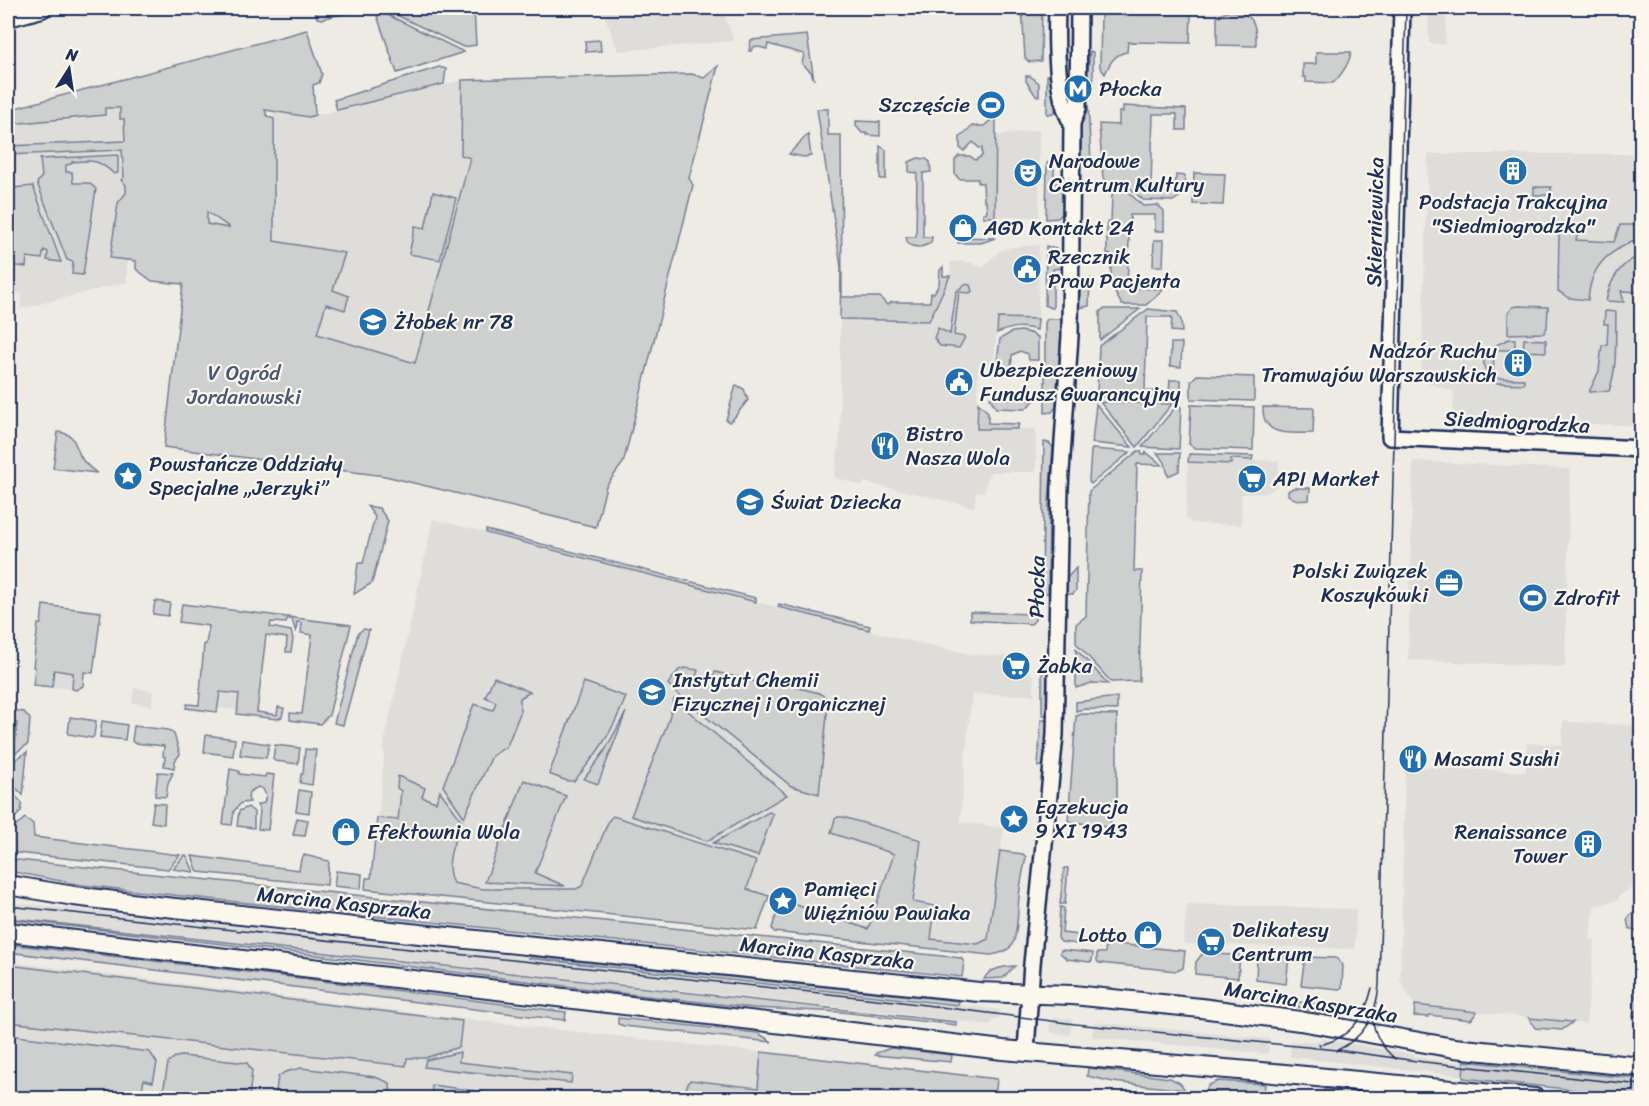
<svg xmlns="http://www.w3.org/2000/svg" width="1649" height="1106" font-family="Sriracha,sans-serif">
<style>
.built{fill:#deddda}
.green{fill:#cecfcf;stroke:#747f96;stroke-width:1.5;fill-rule:evenodd}
.lines{fill:none;stroke-linecap:round;stroke-linejoin:round}
.minor-casing{stroke:#1b2f5e;stroke-width:20}
.major-casing{stroke:#1b2f5e;stroke-width:22}
.minor{stroke:#fbf7ec;stroke-width:15}
.major{stroke:#fbf7ec;stroke-width:18}
.tram{stroke:#1b2f5e;stroke-width:1.5}
.labels{text-anchor:middle;dominant-baseline:central;stroke-width:4.5;stroke-linejoin:round;paint-order:stroke}
.poi-label{font-size:21px;fill:#1b2f5e;stroke:#fbf7ec;text-anchor:start}
.street-label{font-size:21px;fill:#1b2f5e;stroke:#fbf7ec}
.park-label{font-size:21px;fill:#48577a;stroke:#fbf7ec}
</style>
<rect width="100%" height="100%" fill="#eeebe4"/>
<filter id="ink" filterUnits="userSpaceOnUse"><feTurbulence type="fractalNoise" baseFrequency=".0167" numOctaves="2"/><feDisplacementMap in="SourceGraphic" scale="12" xChannelSelector="R" yChannelSelector="G"/><feConvolveMatrix kernelMatrix="1 2 1 2 8 2 1 2 1" color-interpolation-filters="sRGB"/></filter>
<g filter="url(#ink)">
<g class="built">
<polygon points="602,8 722,8 734,41 618,51"/>
<polygon points="1428,8 1447,8 1445,45 1429,43"/>
<polygon points="123,78 125,153 242,236 183,284 152,281 136,269 136,261 127,261 127,282 20,309 22,294 8,292 8,110"/>
<polygon points="462,80 461,155 470,158 414,370 310,357 326,304 345,310 333,291 345,253 274,242 274,111 309,117"/>
<polygon points="1039,130 1039,217 995,217 995,136"/>
<polygon points="1428,154 1641,154 1641,426 1453,418 1454,392 1421,381"/>
<polygon points="1039,245 1038,319 998,318 993,369 978,369 977,397 977,428 1036,429 1036,472 990,472 984,491 976,493 974,507 864,482 863,486 834,477 840,437 840,319 929,320 950,276 950,262 964,261 983,267 999,251 1011,247"/>
<polygon points="1231,459 1279,461 1278,485 1268,493 1242,494 1241,525 1190,523 1186,518 1188,462 1230,464"/>
<polygon points="1413,461 1570,469 1565,667 1408,660"/>
<polygon points="433,519 906,640 970,654 1019,657 1034,677 1034,695 973,694 970,710 960,822 1004,828 988,939 978,944 777,922 785,902 751,890 483,889 372,875 384,760 384,743"/>
<polygon points="54,670 74,673 72,689 52,687"/>
<polygon points="134,688 153,691 152,706 132,703"/>
<polygon points="219,692 239,694 237,710 217,708"/>
<polygon points="1563,720 1570,722 1641,726 1641,882 1618,897 1619,900 1594,906 1590,939 1595,940 1586,1024 1415,1005 1400,981 1405,766 1526,772 1527,743 1562,745"/>
<polygon points="8,902 924,1000 1000,1010 999,1020 993,1019 992,1024 990,1025 914,1015 8,918"/>
<polygon points="1187,904 1356,909 1355,949 1183,944"/>
<polygon points="1641,909 1641,1042 1634,1041 1633,1035 1633,1017 1641,945 1639,933 1629,928 1627,920 1631,914"/>
<polygon points="8,962 464,1019 997,1079 995,1098 8,1098"/>
<polygon points="1055,1017 1072,1019 1070,1035 1051,1033 1049,1026"/>
<polygon points="1094,1022 1270,1039 1268,1054 1092,1037"/>
<polygon points="1323,1039 1406,1053 1427,1059 1464,1063 1641,1095 1290,1057 1291,1041 1313,1042"/>
</g>
<g class="green">
<polygon points="314,8 366,8 322,19 317,18"/>
<polygon points="394,8 474,8 476,45 463,47 386,10"/>
<polygon points="1022,8 1042,8 1041,61 1029,62 1025,58"/>
<path d="M1145,11L1191,12L1190,43L1128,42L1127,52C1114,54 1110,63 1105,74L1100,67L1101,14L1136,13Z"/>
<path d="M1227,11C1253,12 1257,22 1256,46L1217,45V17Z"/>
<polygon points="382,12 464,52 397,73 376,13"/>
<path d="M307,30L322,74L319,83L313,85L315,115L309,117L265,110L267,116L274,119V241L345,253L333,290L349,296L345,310L326,304L317,334L415,363L470,158L461,155L462,80L692,74L704,78L718,66L689,178L693,185L625,456L623,463L606,486L596,527L385,476L164,447L183,284L152,281L136,269V261L110,258L118,203L126,193V185L121,180L124,177L122,150L8,155V146L125,141L124,119H120V108H105V115L10,124L8,129V110ZM207,212L229,227V228L207,224Z"/>
<polygon points="807,35 814,80 811,72 802,64 804,54 768,44 767,49 755,46 751,51 749,51 751,40"/>
<polygon points="600,40 601,51 586,52 585,41"/>
<polygon points="1090,51 1093,52 1093,82 1090,85 1087,81"/>
<path d="M1316,52H1351C1350,62 1341,76 1333,83L1306,82V77H1303V64H1316Z"/>
<polygon points="439,67 446,69 444,84 337,110 334,100"/>
<polygon points="1047,75 1053,79 1058,107 1053,113 1047,114"/>
<polygon points="1026,76 1030,76 1039,83 1039,96 1036,96 1026,81"/>
<path d="M1088,102L1091,163H1086L1080,157C1080,142 1077,114 1088,102Z"/>
<polygon points="1123,106 1186,109 1186,130 1177,130 1177,114 1153,114 1151,188 1175,189 1176,175 1185,176 1185,193 1173,201 1143,200 1126,184 1109,183 1103,178 1099,124 1119,125 1119,112 1123,112"/>
<polygon points="817,109 828,109 828,135 841,135 842,297 880,297 887,305 892,302 930,302 931,293 934,293 939,284 940,270 943,267 943,276 950,276 929,321 840,319 841,267"/>
<polygon points="993,118 996,118 995,217 983,217 983,213 987,212 986,201 984,201 983,183 978,183 978,179 959,179 955,174 955,160 959,156 970,156 975,160 982,156 982,148 979,148 973,142 964,151 960,148 960,137 972,126 984,126"/>
<polygon points="856,121 880,122 880,136 867,135 867,133 862,133 856,126"/>
<polygon points="808,134 811,156 803,157 789,154"/>
<polygon points="880,146 886,150 886,179 880,179"/>
<path d="M118,155V173L114,174C98,159 93,160 72,162L71,164L66,165V172H72L73,183H89L96,189L83,275L72,274L73,262L67,260L37,183L42,176L40,159Z"/>
<path d="M918,158L926,159L930,162L931,172L923,173V237H932L931,243C923,247 916,249 908,244L906,237H916L917,173L909,172V162Z"/>
<polygon points="1054,160 1054,183 1063,183 1063,213 1058,218 1046,219 1047,163"/>
<polygon points="1194,173 1225,174 1223,205 1193,204"/>
<polygon points="33,186 61,262 47,260 48,252 44,250 42,259 27,257 26,267 8,265 8,224 13,188"/>
<polygon points="1534,187 1551,187 1551,192 1553,195 1534,195"/>
<polygon points="1117,190 1126,190 1143,206 1158,205 1164,211 1164,231 1155,231 1155,215 1130,215 1127,288 1163,289 1162,291 1146,305 1122,305 1111,286 1111,255 1107,254 1107,222 1111,222 1112,195"/>
<polygon points="433,192 456,198 440,260 409,254 415,226 425,228"/>
<path d="M1580,225L1576,240L1614,242L1620,225H1641V238C1609,251 1591,263 1588,300L1569,298L1558,291L1559,232L1550,231L1558,226Z"/>
<polygon points="958,237 995,238 981,243 958,243"/>
<polygon points="1154,240 1164,240 1163,266 1153,266"/>
<polygon points="1046,246 1056,249 1062,259 1062,268 1053,269 1053,308 1048,307 1045,305"/>
<path d="M1641,255V292L1621,291L1624,302L1606,301C1610,279 1620,263 1641,255Z"/>
<polygon points="1090,279 1089,306 1079,308 1080,290"/>
<polygon points="965,284 970,285 972,291 970,293 959,292 954,335 965,337 959,348 940,346 934,338 938,328 950,334 956,292"/>
<polygon points="1518,306 1548,307 1547,327 1544,333 1508,334 1508,313 1513,307"/>
<polygon points="1103,309 1140,309 1100,340 1100,312"/>
<polygon points="1148,309 1177,312 1181,320 1182,332 1171,331 1172,317 1147,317 1145,391 1169,392 1170,380 1181,380 1181,396 1178,399 1100,397 1097,393 1099,346"/>
<path d="M1605,311L1616,312C1615,338 1618,367 1609,391L1589,392L1599,371L1602,345H1607L1608,324H1604Z"/>
<path d="M998,318L1038,319L1037,330C1021,325 1012,327 997,333Z"/>
<polygon points="1047,319 1062,319 1056,407 1052,412 1045,413 1045,323"/>
<polygon points="1021,331 1030,333 1038,337 1038,360 1029,360 1028,354 1020,351 1012,355 1011,370 996,369 1000,339 1012,332"/>
<path d="M1510,339H1515V350H1494L1493,378L1524,379V384L1496,383C1494,379 1489,376 1486,371C1477,355 1497,343 1510,339Z"/>
<polygon points="1524,339 1546,340 1546,352 1523,351"/>
<polygon points="1171,343 1182,343 1181,367 1170,366"/>
<polygon points="1197,375 1254,377 1254,401 1191,399 1191,381"/>
<polygon points="736,385 744,389 748,400 733,419 729,422 726,420"/>
<polygon points="990,398 1034,400 1035,400 1025,409 996,408"/>
<polygon points="1100,402 1172,404 1137,447"/>
<polygon points="978,403 988,412 988,423 1019,424 1017,429 977,429"/>
<polygon points="1096,404 1132,447 1092,443"/>
<polygon points="1178,404 1181,407 1179,449 1142,447"/>
<polygon points="1191,405 1254,407 1253,450 1195,448 1189,444"/>
<path d="M1263,407L1314,408L1313,433C1291,433 1262,438 1263,407Z"/>
<path d="M58,432C78,434 73,445 82,459C86,465 91,469 97,473L53,468Z"/>
<polygon points="1044,442 1049,443 1053,447 1049,502 1048,594 1042,590"/>
<polygon points="1092,449 1130,452 1091,484 1089,481 1091,451"/>
<polygon points="1138,451 1141,451 1142,455 1145,455 1146,452 1162,465 1137,464 1134,571 1142,571 1139,681 1111,682 1076,643 1076,624 1086,616 1089,491"/>
<polygon points="1157,453 1180,453 1179,471 1168,476 1165,462"/>
<polygon points="1189,454 1253,456 1252,460 1231,459 1231,464 1188,462"/>
<path d="M1293,488H1310L1309,500C1302,501 1294,500 1288,495V491Z"/>
<polygon points="367,506 379,508 388,521 372,583 354,594 358,563 363,563 375,517"/>
<polygon points="486,530 756,598 756,602 486,533"/>
<polygon points="1076,568 1076,590 1073,594 1067,594 1067,578"/>
<polygon points="155,601 170,603 168,616 153,614"/>
<polygon points="182,604 351,625 329,715 320,724 290,720 290,713 302,714 312,635 301,633 302,623 297,622 296,633 292,619 287,619 286,623 271,622 270,627 291,631 293,639 291,652 286,652 287,638 266,635 257,712 277,715 278,707 284,708 282,717 277,719 237,714 239,694 220,692 217,712 186,708 187,704 199,705 204,644 206,644 209,626 179,622"/>
<polygon points="779,604 870,626 869,630 778,607"/>
<polygon points="43,605 101,612 93,673 84,672 83,686 76,690 72,689 73,673 54,670 52,687 33,685 35,667 33,667 38,624 41,624"/>
<polygon points="970,612 1035,614 1035,620 1031,624 970,620"/>
<polygon points="364,629 369,630 343,725 334,723 358,633"/>
<polygon points="1076,649 1108,684 1092,683 1076,688"/>
<polygon points="1042,661 1048,661 1047,715 1042,715"/>
<polygon points="685,668 698,670 695,681 711,685 715,672 757,682 763,679 819,693 825,697 828,705 819,794 791,786 679,695 668,684 679,670"/>
<polygon points="494,677 530,692 520,698 520,713 507,746 492,756 464,817 443,786 474,704 493,710 496,702 485,697"/>
<path d="M584,682L626,697C612,732 599,752 574,781H567L549,774Z"/>
<polygon points="1117,697 1117,710 1083,709 1076,711 1076,702"/>
<polygon points="674,699 787,795 707,841 631,816 668,722"/>
<polygon points="8,710 24,712 30,719 28,744 14,754 17,723 8,722"/>
<polygon points="626,712 598,784 584,779 604,752"/>
<polygon points="1082,714 1117,715 1117,813 1109,813 1112,828 1068,821 1076,716"/>
<polygon points="70,717 96,721 94,736 92,738 68,734"/>
<polygon points="1041,720 1047,720 1044,765 1038,767"/>
<polygon points="102,721 127,725 125,740 100,737"/>
<polygon points="134,726 168,730 174,734 180,754 175,761 174,768 164,766 165,757 163,756 164,746 134,743 132,741"/>
<polygon points="206,735 235,739 233,756 204,752"/>
<polygon points="242,740 269,744 266,758 240,755"/>
<polygon points="275,745 300,748 298,764 275,761 273,759"/>
<polygon points="305,749 316,750 312,785 300,783 301,774 303,774"/>
<polygon points="27,752 23,795 12,784 15,760"/>
<polygon points="230,769 239,771 239,774 265,777 266,774 274,775 268,830 258,829 260,811 257,805 264,803 266,796 263,789 258,787 249,792 248,798 250,802 241,803 234,811 232,825 223,824"/>
<polygon points="158,772 173,773 168,783 166,797 155,796"/>
<path d="M398,776L425,788L422,797L436,802L440,791L462,821C455,839 443,865 453,883L483,889H576L582,886L609,820L613,816L756,861L747,889L769,896L757,930L365,889L366,878H371L377,818L398,820L401,791L397,788Z"/>
<polygon points="524,780 566,796 535,873 565,886 485,882"/>
<polygon points="8,788 22,803 21,812 8,824"/>
<polygon points="299,790 311,792 309,813 296,811"/>
<polygon points="154,803 165,804 164,824 151,822"/>
<polygon points="248,807 254,812 254,828 237,826 239,811"/>
<polygon points="769,812 773,814 758,856 713,843"/>
<path d="M838,817H843L921,840L913,902L935,906L931,939L978,944L988,939L1000,851L1023,854L1026,857C1024,868 1021,879 1020,889C1017,905 1019,932 1012,945C1007,952 999,954 991,955L774,932L772,928L781,900L868,929L894,854L831,833L835,819Z"/>
<polygon points="25,818 33,824 34,837 180,855 168,869 8,852 8,833"/>
<polygon points="297,818 308,820 305,836 293,835"/>
<polygon points="185,855 187,856 194,872 173,869"/>
<polygon points="304,855 329,861 327,885 198,872 192,856 299,870 301,859"/>
<polygon points="8,859 961,958 964,962 962,977 228,901 82,885 8,871"/>
<polygon points="1064,868 1068,868 1065,904 1060,904"/>
<polygon points="336,871 362,874 361,889 334,886"/>
<polygon points="1060,907 1064,908 1062,933 1079,935 1078,944 1061,942 1058,938"/>
<polygon points="1636,913 1642,920 1641,972 1637,1015 1633,1017 1641,945 1639,933 1629,928 1627,920 1631,914"/>
<polygon points="8,918 956,1022 956,1025 841,1012 754,1008 629,994 341,958 8,919"/>
<polygon points="1106,943 1185,951 1183,968 1177,971 1099,963 1097,961 1097,953 1105,953"/>
<polygon points="8,944 299,978 566,1012 565,1020 555,1019 8,952"/>
<polygon points="1061,950 1093,953 1092,961 1090,962 1067,959 1060,953"/>
<polygon points="1202,954 1240,955 1238,978 1195,974 1196,962"/>
<polygon points="529,956 959,1001 958,1005 528,958"/>
<polygon points="1257,956 1289,957 1286,984 1256,980"/>
<polygon points="1305,957 1336,958 1343,965 1342,987 1339,989 1301,985"/>
<polygon points="8,965 462,1021 459,1047 425,1058 407,1058 406,1066 8,1022"/>
<path d="M1015,966L1003,978L984,979C989,968 1004,967 1015,966Z"/>
<path d="M1298,1002L1349,1006C1332,1020 1314,1011 1295,1006Z"/>
<polygon points="1415,1005 1477,1012 1471,1020 1429,1015 1429,1017 1414,1016"/>
<polygon points="618,1018 758,1033 772,1042 624,1026 618,1024"/>
<polygon points="1529,1018 1573,1022 1562,1030 1535,1028"/>
<polygon points="8,1035 150,1052 157,1063 153,1082 144,1080 142,1089 152,1091 150,1098 8,1098"/>
<polygon points="891,1048 952,1055 951,1062 875,1055 876,1053"/>
<polygon points="460,1052 459,1062 572,1075 571,1083 424,1067 426,1060"/>
<polygon points="761,1052 997,1079 995,1098 681,1098 690,1080 758,1088"/>
<polygon points="182,1056 247,1063 252,1071 249,1098 162,1098 168,1063 175,1057"/>
<polygon points="1464,1061 1641,1079 1641,1097 1463,1078"/>
<polygon points="301,1068 375,1077 390,1083 391,1098 275,1098 278,1077 285,1072"/>
<polygon points="1088,1068 1170,1078 1180,1083 1185,1090 1113,1082 1087,1076"/>
<polygon points="1218,1081 1265,1084 1264,1096 1204,1092 1209,1085"/>
<polygon points="432,1085 512,1096 512,1098 431,1098"/>
<polygon points="1324,1089 1368,1093 1374,1098 1323,1098"/>
</g>
<g class="lines">
<g class="minor-casing">
<g id="minor">
<path d="M1057,8C1056,38 1055,98 1072,123"/>
<polyline points="1402,8 1390,437 1642,449"/>
<polyline points="1026,1050 1032,964 1055,735 1060,487 1070,336 1072,123 1078,108 1079,8"/>
</g>
</g>
<g class="major-casing">
<g id="major">
<polyline points="8,17 42,8"/>
<polyline points="8,885 74,896 147,905 457,938 979,992 1073,995 1201,1008 1300,1021 1454,1048 1642,1067"/>
<polyline points="8,932 1003,1050 1285,1074 1535,1098"/>
</g>
</g>
<use href="#minor" class="minor"/>
<use href="#major" class="major"/>
<g class="tram">
<polyline points="8,906 894,1001 1075,1024 1337,1050 1424,1062 1642,1085"/>
<path d="M1372,1016C1374,1034 1381,1048 1396,1059"/>
<path d="M1319,1045C1349,1039 1365,1018 1372,988"/>
<path d="M1336,1051C1365,1037 1376,1016 1379,985L1406,8"/>
</g>
</g>
</g>
<defs>
<g id="metro-disc" transform="scale(1.5)"><circle r="9.5" fill="#1f6fb2" stroke="#fbf7ec"/><path d="M-5.5 5V-5H-3L0 0L3-5H5.5V5H3V-.5L0 4L-3-.5V5Z" fill="#fff"/></g>
<g id="stadium-disc" transform="scale(1.5)"><circle r="9.5" fill="#1f6fb2" stroke="#fbf7ec"/><path d="M0-5a6.5 5 0 1 0 0 10a6.5 5 0 1 0 0-10ZM-3.5-1.8h7v3.6h-7Z" fill="#fff"/></g>
<g id="building-disc" transform="scale(1.5)"><circle r="9.5" fill="#1f6fb2" stroke="#fbf7ec"/><path d="M-4-6H4V6H1V3H-1V6H-4ZM-2.5-4.3h1.7v1.8h-1.7ZM.8-4.3h1.7v1.8H.8ZM-2.5-1h1.7V.8h-1.7ZM.8-1h1.7V.8H.8Z" fill="#fff"/></g>
<g id="theatre-disc" transform="scale(1.5)"><circle r="9.5" fill="#1f6fb2" stroke="#fbf7ec"/><path d="M-5-5.5Q0-4 5-5.5V0Q5 5 0 6Q-5 5-5 0ZM-3.3-2.5H-1v1.5H-3.3ZM1-2.5H3.3v1.5H1ZM-2.8 1Q0 5.5 2.8 1Z" fill="#fff"/></g>
<g id="shop-disc" transform="scale(1.5)"><circle r="9.5" fill="#1f6fb2" stroke="#fbf7ec"/><path d="M-5-2.5h2.3a2.7 3.5 0 0 1 5.4 0H5L5.5 6h-11ZM-1.5-2.5h3a1.5 2.3 0 0 0-3 0Z" fill="#fff"/></g>
<g id="civic-disc" transform="scale(1.5)"><circle r="9.5" fill="#1f6fb2" stroke="#fbf7ec"/><path d="M-.6-6.5H3V-4.5H.6V-3L4-1V1h2V6H-6V1h2V-1L-.6-3ZM-1.2 2.5V6h2.4V2.5Z" fill="#fff"/></g>
<g id="school-disc" transform="scale(1.5)"><circle r="9.5" fill="#1f6fb2" stroke="#fbf7ec"/><path d="M0-5L7-2L0 1L-7-2ZM-4 1L0 2.5L4 1V4Q0 6-4 4Z" fill="#fff"/></g>
<g id="restaurant-disc" transform="scale(1.5)"><circle r="9.5" fill="#1f6fb2" stroke="#fbf7ec"/><path d="M-5-6h1v4h1v-4h1v4h1v-4h1v5L-1.5 .5V6h-2V.5L-5-1ZM5-6V6H3V1.5H1.5Q1.5-4 5-6Z" fill="#fff"/></g>
<g id="sight-disc" transform="scale(1.5)"><circle r="9.5" fill="#1f6fb2" stroke="#fbf7ec"/><path d="M0-6L1.8-2.2L6-1.7L2.9 1.2L3.7 5.4L0 3.3L-3.7 5.4L-2.9 1.2L-6-1.7L-1.8-2.2Z" fill="#fff"/></g>
<g id="supermarket-disc" transform="scale(1.5)"><circle r="9.5" fill="#1f6fb2" stroke="#fbf7ec"/><path d="M-6-5.5h2.5l.6 2H6L4.5 2H-2.5L-4.4-4H-6ZM-1.5 3.2a1.3 1.3 0 1 0 .1 0ZM3 3.2a1.3 1.3 0 1 0 .1 0Z" fill="#fff"/></g>
<g id="office-disc" transform="scale(1.5)"><circle r="9.5" fill="#1f6fb2" stroke="#fbf7ec"/><path d="M-6-3h4V-5.5h4V-3h4V5H-6ZM-1-4.5V-3h2v-1.5ZM-6 0V1H6V0Z" fill="#fff"/></g>
<g id="university-disc" transform="scale(1.5)"><circle r="9.5" fill="#1f6fb2" stroke="#fbf7ec"/><path d="M0-5L7-2L0 1L-7-2ZM-4 1L0 2.5L4 1V4Q0 6-4 4Z" fill="#fff"/></g>
</defs>
<g fill-rule="evenodd">
<use href="#metro-disc" x="1078" y="89"/>
<use href="#stadium-disc" x="991" y="105"/>
<use href="#building-disc" x="1513" y="171"/>
<use href="#theatre-disc" x="1028" y="173"/>
<use href="#shop-disc" x="963" y="228"/>
<use href="#civic-disc" x="1027" y="269"/>
<use href="#school-disc" x="373" y="322"/>
<use href="#building-disc" x="1518" y="363"/>
<use href="#civic-disc" x="959" y="382"/>
<use href="#restaurant-disc" x="885" y="446"/>
<use href="#sight-disc" x="128" y="476"/>
<use href="#supermarket-disc" x="1252" y="479"/>
<use href="#school-disc" x="750" y="502"/>
<use href="#office-disc" x="1449" y="583"/>
<use href="#stadium-disc" x="1533" y="598"/>
<use href="#supermarket-disc" x="1016" y="666"/>
<use href="#university-disc" x="652" y="692"/>
<use href="#restaurant-disc" x="1413" y="759"/>
<use href="#sight-disc" x="1014" y="819"/>
<use href="#shop-disc" x="346" y="832"/>
<use href="#building-disc" x="1588" y="844"/>
<use href="#sight-disc" x="783" y="901"/>
<use href="#shop-disc" x="1148" y="935"/>
<use href="#supermarket-disc" x="1211" y="942"/>
</g>
<g class="labels">
<g class="poi-label">
<text x="1099" y="89">Płocka</text>
<text x="970" y="105" text-anchor="end">Szczęście</text>
<text x="1049" y="161">Narodowe<tspan x="1049" dy="24">Centrum Kultury</tspan></text>
<text x="1513" y="202" text-anchor="middle">Podstacja Trakcyjna<tspan x="1513" dy="24">"Siedmiogrodzka"</tspan></text>
<text x="984" y="228">AGD Kontakt 24</text>
<text x="1048" y="257">Rzecznik<tspan x="1048" dy="24">Praw Pacjenta</tspan></text>
<text x="394" y="322">Żłobek nr 78</text>
<text x="1497" y="351" text-anchor="end">Nadzór Ruchu<tspan x="1497" dy="24">Tramwajów Warszawskich</tspan></text>
<text x="980" y="370">Ubezpieczeniowy<tspan x="980" dy="24">Fundusz Gwarancyjny</tspan></text>
<text x="906" y="434">Bistro<tspan x="906" dy="24">Nasza Wola</tspan></text>
<text x="149" y="464">Powstańcze Oddziały<tspan x="149" dy="24">Specjalne „Jerzyki”</tspan></text>
<text x="1273" y="479">API Market</text>
<text x="771" y="502">Świat Dziecka</text>
<text x="1428" y="571" text-anchor="end">Polski Związek<tspan x="1428" dy="24">Koszykówki</tspan></text>
<text x="1554" y="598">Zdrofit</text>
<text x="1037" y="666">Żabka</text>
<text x="673" y="680">Instytut Chemii<tspan x="673" dy="24">Fizycznej i Organicznej</tspan></text>
<text x="1434" y="759">Masami Sushi</text>
<text x="1035" y="807">Egzekucja<tspan x="1035" dy="24">9 XI 1943</tspan></text>
<text x="367" y="832">Efektownia Wola</text>
<text x="1567" y="832" text-anchor="end">Renaissance<tspan x="1567" dy="24">Tower</tspan></text>
<text x="804" y="889">Pamięci<tspan x="804" dy="24">Więźniów Pawiaka</tspan></text>
<text x="1232" y="930">Delikatesy<tspan x="1232" dy="24">Centrum</tspan></text>
<text x="1127" y="935" text-anchor="end">Lotto</text>
</g>
<g class="street-label">
<text transform="translate(1375 222) rotate(-89)">Skierniewicka</text>
<text transform="translate(1517 422) rotate(3)">Siedmiogrodzka</text>
<text transform="translate(1037 587) rotate(-89)">Płocka</text>
<text transform="translate(344 903) rotate(6)">Marcina Kasprzaka</text>
<text transform="translate(827 953) rotate(6)">Marcina Kasprzaka</text>
<text transform="translate(1311 1002) rotate(9)">Marcina Kasprzaka</text>
</g>
<g class="park-label">
<text x="244" y="373">V Ogród<tspan x="244" dy="24">Jordanowski</tspan></text>
</g>
</g>
<rect width="1649" height="1106" fill="none" stroke="#fbf7ec" stroke-width="30"/>
<rect x="15" y="15" width="1619" height="1076" fill="none" stroke="#1b2f5e" stroke-width="2" filter="url(#ink)"/>
<g transform="translate(69 69) rotate(12)" stroke="#fbf7ec" stroke-width="4.5" paint-order="stroke">
<path d="M0-4.5L10 22L0 15L-10 22Z" fill="#1b2f5e"/>
<text y="-9" font-size="16" font-weight="bold" text-anchor="middle" fill="#1b2f5e">N</text>
</g>
</svg>
